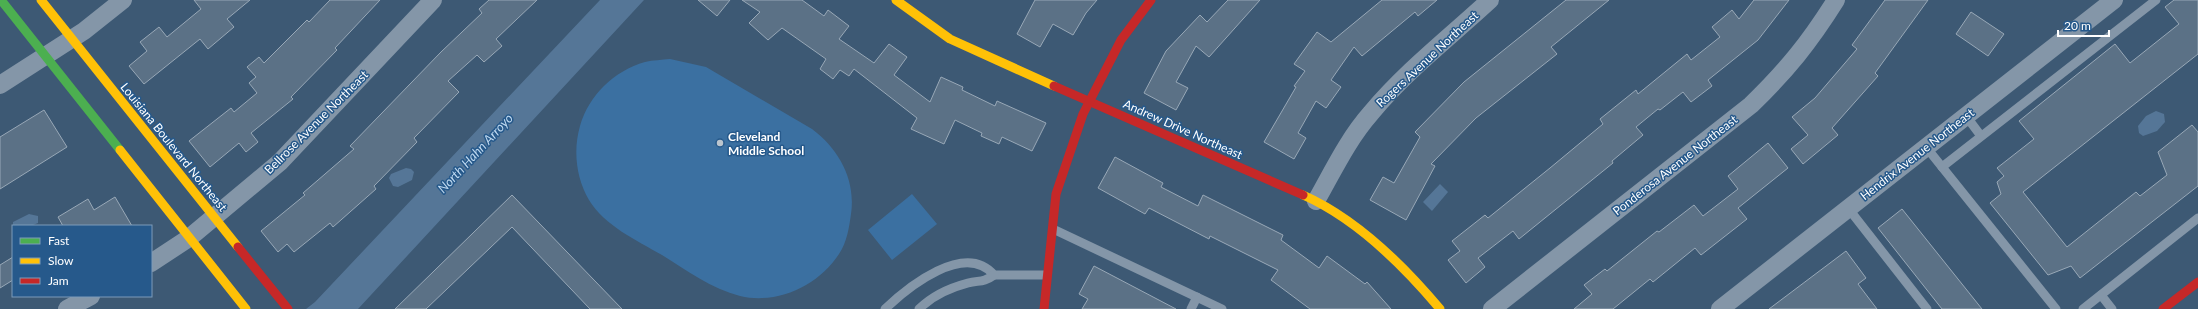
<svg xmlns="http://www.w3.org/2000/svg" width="2198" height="309" font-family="Lato,sans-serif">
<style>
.green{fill:#3b70a1}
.water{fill:#557697}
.building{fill:#5b7186;stroke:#98a8b7}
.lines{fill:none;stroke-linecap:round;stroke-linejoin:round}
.lane{stroke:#8496a8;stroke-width:9}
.street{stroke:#8496a8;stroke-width:18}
.fast{stroke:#4caf50;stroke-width:9}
.slow{stroke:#ffc107;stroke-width:9}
.jam{stroke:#c62828;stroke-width:9}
.poi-dot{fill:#bbc5ce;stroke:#26598b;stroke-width:1.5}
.labels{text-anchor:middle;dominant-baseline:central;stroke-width:3;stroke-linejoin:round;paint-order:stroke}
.street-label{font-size:12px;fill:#fff;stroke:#26598b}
.poi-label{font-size:12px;font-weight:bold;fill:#fff;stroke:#26598b;text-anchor:start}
.water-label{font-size:13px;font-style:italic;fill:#c0daf1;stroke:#26598b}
</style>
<rect width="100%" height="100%" fill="#3d5974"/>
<g class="green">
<path d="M670,59L706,67L812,129C839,149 856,180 851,214C849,228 847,242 839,254C819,285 778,305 740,296C712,289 686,270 662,255C636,240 605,226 589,200C576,178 573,150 580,126C589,95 614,71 645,62C653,60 662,60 670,59Z"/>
<polygon points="912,194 937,224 892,260 868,230"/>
</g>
<g class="water">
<polygon points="600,0 644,0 358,309 306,309 315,302"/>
<polygon points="2156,111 2164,114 2165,122 2157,131 2143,136 2139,133 2138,126 2146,116"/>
<polygon points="406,168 411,169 414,172 412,180 398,187 393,186 389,178 391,174"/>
<polygon points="1440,184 1448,192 1432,211 1423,202"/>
<polygon points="29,214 38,216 38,223 33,225 13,226 13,231 13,222"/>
</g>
<g class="building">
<polygon points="194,0 250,0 227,19 234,27 208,49 200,39 144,84 129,66 147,51 140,42 159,27 167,37 201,9"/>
<polygon points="330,0 380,0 335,48 337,50 291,97 293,99 251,133 258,142 246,152 239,143 210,167 189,141 231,108 234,112 257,93 249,83 256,77 247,67 259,57 264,63 307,20 309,22"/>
<polygon points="489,0 537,0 496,39 502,46 484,62 477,55 448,81 459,92 414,138 417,142 374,186 376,189 333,227 330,223 294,252 287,244 278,252 261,231 305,195 303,193 354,149 350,146 441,52 482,13 479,9"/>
<polygon points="698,0 730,0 717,16"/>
<polygon points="742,0 802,0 824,16 828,10 849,26 839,39 874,63 889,44 907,57 894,75 930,102 941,77 963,87 962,90 995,106 997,101 1046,123 1032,151 1002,137 999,144 981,136 982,133 955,120 944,144 911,129 917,118 854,69 849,76 840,70 833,79 820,69 826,59 782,28 768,40 749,23 760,12"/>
<polygon points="1035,0 1097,0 1086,13 1073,35 1053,24 1040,47 1017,34"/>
<polygon points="1228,0 1260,0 1209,57 1196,46 1176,82 1188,88 1176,110 1144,93 1166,51 1200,15 1207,22"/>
<polygon points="1382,0 1437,0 1418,16 1415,12 1362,56 1354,47 1331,80 1341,87 1326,108 1316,101 1298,133 1306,138 1294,159 1264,142 1296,87 1294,86 1305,71 1294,64 1317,32 1331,42"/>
<polygon points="1566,0 1609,0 1551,47 1557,54 1476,118 1431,164 1435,166 1406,220 1370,200 1383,177 1394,183 1420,137 1415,132 1464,82"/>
<polygon points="1754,0 1789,0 1758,40 1708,80 1712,86 1691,102 1683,92 1660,110 1658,109 1636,127 1643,135 1612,161 1613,163 1519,239 1513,231 1478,258 1485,267 1466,283 1448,260 1460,251 1452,241 1485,215 1488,218 1550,168 1603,124 1600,119 1636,90 1638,94 1687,54 1691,60 1720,37 1712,27 1732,10 1739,19"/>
<polygon points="1885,0 1928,0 1875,73 1878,76 1832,128 1838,135 1803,164 1791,149 1808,135 1792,117 1815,98 1857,49 1852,45"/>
<polygon points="2174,0 2198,0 2198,54 2023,192 2067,247 2136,192 2140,196 2167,175 2158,152 2192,125 2198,132 2198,186 2080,278 2071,266 2048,275 1990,203 2001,194 1997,182 2004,176 1997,168 2034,139 2019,121 2115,44 2130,63 2179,24 2165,7"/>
<polygon points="1971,12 2004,34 1988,56 1956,34"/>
<polygon points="44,110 67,147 0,189 0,137"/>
<polygon points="1768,143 1788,168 1738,208 1747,219 1701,255 1695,248 1653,282 1650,279 1613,309 1574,309 1592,294 1584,285 1605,269 1607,271 1657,231 1659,232 1694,205 1703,216 1738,189 1728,176"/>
<polygon points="1115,157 1163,183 1161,187 1198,206 1203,195 1283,235 1281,240 1319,268 1327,256 1365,284 1367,282 1391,309 1310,309 1271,280 1278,270 1210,236 1209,239 1149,208 1145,214 1098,188"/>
<polygon points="512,195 622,309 590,309 512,227 426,309 395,309"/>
<polygon points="115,197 132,226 63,226 58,217 88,199 94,210"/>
<polygon points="1902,209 1982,309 1942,309 1878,228"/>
<polygon points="1846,251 1866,278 1858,284 1877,309 1769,309"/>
<polygon points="13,257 13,280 0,288 0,265"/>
<polygon points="1094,266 1176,309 1082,309 1088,299 1079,294"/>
</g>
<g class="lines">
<g class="lane">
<polyline points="1966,116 1981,136"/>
<polyline points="1926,147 2056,309"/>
<polyline points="1942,167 2156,0"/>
<polyline points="1848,208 1927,309"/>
<polyline points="1053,229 1222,309"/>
<polyline points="2101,295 2112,309"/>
<path d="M885,309C908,287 965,241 994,275H1046"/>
<path d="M919,309C933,295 949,288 968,283C979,280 983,283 994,275"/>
<polyline points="1191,309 1197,297"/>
<polyline points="2083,309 2198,218"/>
</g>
<g class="street">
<polyline points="0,85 84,31 123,0"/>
<path d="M1316,201C1333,171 1348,139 1371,113C1406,71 1450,37 1490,0"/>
<polyline points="151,263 189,238 280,162 433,0"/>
<polyline points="67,309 91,296"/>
<path d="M1492,309L1751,105C1787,70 1809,43 1836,0"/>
<polyline points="1720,309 2114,0"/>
</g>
<polyline class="fast" points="1,0 120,150"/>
<g class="slow">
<polyline points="41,0 238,247"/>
<polyline points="896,0 950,39 1054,86"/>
<polyline points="120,150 246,309"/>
<path d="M1303,195C1355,218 1404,266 1440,309"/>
</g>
<g class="jam">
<polyline points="1054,86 1303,195"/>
<polyline points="238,247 288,309"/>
<polyline points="1044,309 1056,194 1083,114 1121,40 1151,0"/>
<polyline points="2163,309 2198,282"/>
</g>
</g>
<circle class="poi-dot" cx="720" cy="143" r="4"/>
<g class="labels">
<g class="street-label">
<text transform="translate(1427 59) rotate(-43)">Rogers Avenue Northeast</text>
<text transform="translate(316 122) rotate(-45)">Bellrose Avenue Northeast</text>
<text transform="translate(1183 129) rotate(24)">Andrew Drive Northeast</text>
<text transform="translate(174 147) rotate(51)">Louisiana Boulevard Northeast</text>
<text transform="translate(1917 154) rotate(-38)">Hendrix Avenue Northeast</text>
<text transform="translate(1675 165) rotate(-38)">Ponderosa Avenue Northeast</text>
</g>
<g class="poi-label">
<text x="728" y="136">Cleveland<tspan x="728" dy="14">Middle School</tspan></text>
</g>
<g class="water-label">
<text transform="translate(475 153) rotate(-47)">North Hahn Arroyo</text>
</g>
</g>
<rect x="12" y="225" width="140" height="72" fill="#26598b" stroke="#7d9bb9"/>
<rect x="20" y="238" width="20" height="6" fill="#4caf50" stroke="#7d9bb9"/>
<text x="48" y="245" font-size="12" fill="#ffffff">Fast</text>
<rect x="20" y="258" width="20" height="6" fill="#ffc107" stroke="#7d9bb9"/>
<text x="48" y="265" font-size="12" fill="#ffffff">Slow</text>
<rect x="20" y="278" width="20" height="6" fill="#c62828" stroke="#7d9bb9"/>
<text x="48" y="285" font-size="12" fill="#ffffff">Jam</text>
<path d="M2058 30v6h51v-6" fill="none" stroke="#ffffff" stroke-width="2"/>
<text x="2064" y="30" font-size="12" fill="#ffffff" stroke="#26598b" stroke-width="3" paint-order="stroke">20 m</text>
</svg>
